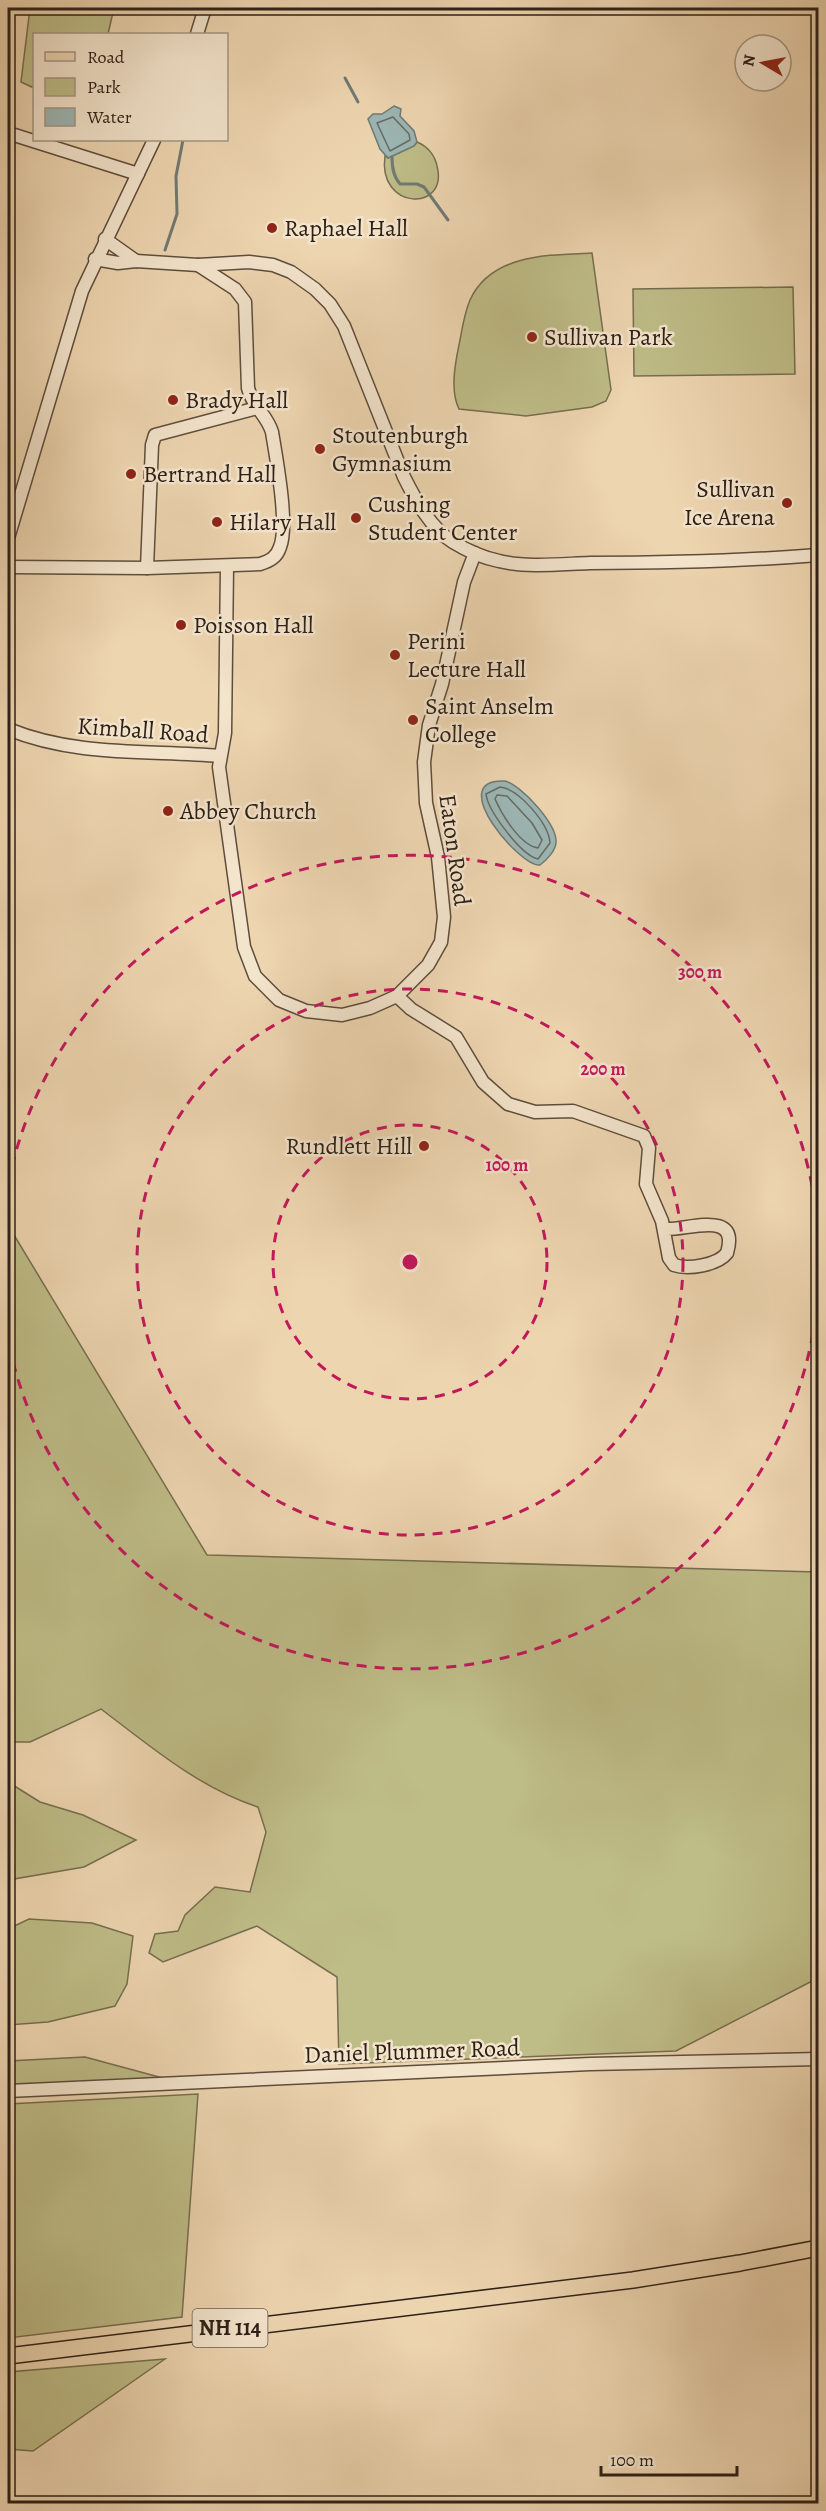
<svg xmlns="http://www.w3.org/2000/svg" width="826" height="2511" font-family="Alegreya,serif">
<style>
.green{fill:#bebc87;stroke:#766e4f;stroke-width:1.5}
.water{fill:#9cb6b4;stroke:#707a75;stroke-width:1.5}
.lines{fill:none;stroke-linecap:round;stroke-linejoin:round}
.shore{stroke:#656b66;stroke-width:1.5}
.stream{stroke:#707a75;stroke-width:3}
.minor-casing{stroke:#5e4d3d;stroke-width:15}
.major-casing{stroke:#2e2017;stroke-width:18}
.minor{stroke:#f3e4cc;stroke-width:12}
.major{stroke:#edd5b0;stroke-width:15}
.ring{fill:none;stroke:#c2185b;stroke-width:3;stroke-dasharray:10 8}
.poi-dot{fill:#8f2418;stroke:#f3e4cc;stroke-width:2}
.labels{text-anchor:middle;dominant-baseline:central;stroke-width:5;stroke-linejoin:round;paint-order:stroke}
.shield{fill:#f3e4cc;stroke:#695b4d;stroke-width:1.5}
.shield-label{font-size:22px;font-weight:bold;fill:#2e2017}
.poi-label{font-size:24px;fill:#2e2017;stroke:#f3e4cc;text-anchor:start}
.street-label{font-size:24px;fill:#2e2017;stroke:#f3e4cc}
.centre{fill:#c2185b;stroke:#f3e4cc;stroke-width:3}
.ring-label{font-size:18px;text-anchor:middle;font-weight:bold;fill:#c2185b;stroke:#f3e4cc;stroke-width:5;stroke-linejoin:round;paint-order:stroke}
</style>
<rect width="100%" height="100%" fill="#edd5b0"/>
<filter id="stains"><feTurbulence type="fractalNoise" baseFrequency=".00333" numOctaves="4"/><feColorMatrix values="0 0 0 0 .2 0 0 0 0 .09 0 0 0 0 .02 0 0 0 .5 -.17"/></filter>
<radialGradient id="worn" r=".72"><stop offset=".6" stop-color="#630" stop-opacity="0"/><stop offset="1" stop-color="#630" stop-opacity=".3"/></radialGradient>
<g class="green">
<polygon points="30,8 114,8 108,34 34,34 34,88 21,82"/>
<path d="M417,142C427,146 435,155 437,166C449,213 377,210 385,156L388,158L414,146Z"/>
<path d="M592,253L611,390L606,401L592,407L526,416L459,409C450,391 455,364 459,345C462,330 464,314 470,300C491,254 548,255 592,253Z"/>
<polygon points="793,287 795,374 634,376 633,289"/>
<path d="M8,1225L207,1555L818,1572V1978L676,2051L339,2064L337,1977L257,1926L163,1962L149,1953L155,1934L178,1931L185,1915L215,1887L250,1892L266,1832L258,1807C199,1788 150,1746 101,1709L30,1742H8Z"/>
<polygon points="8,1782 40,1802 83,1815 136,1840 84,1867 8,1880"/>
<polygon points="29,1919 92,1923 133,1936 127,1984 115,2006 48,2022 8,2025 8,1929"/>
<polygon points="85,2057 185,2084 8,2091 8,2061"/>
<polygon points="198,2094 182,2317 8,2338 8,2104"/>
<polygon points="165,2359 33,2451 8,2449 8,2372"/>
</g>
<g class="water">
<polygon points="394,106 401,109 400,116 414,131 417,142 414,146 388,158 380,149 368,119 373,114 382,114"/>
<path d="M505,781C521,785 557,824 556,842C556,850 547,860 540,865C521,868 443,778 505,781Z"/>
</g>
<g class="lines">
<g class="shore">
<polygon points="393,117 409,134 410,140 390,151 377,123"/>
<path d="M500,787C519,789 549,824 550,843L538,859C521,855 488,811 486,794Z"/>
<path d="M497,795L507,796L532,823L542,840L538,848C520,845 502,815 495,799Z"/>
</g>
<g class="stream">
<polyline points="345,78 358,102"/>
<path d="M392,157C392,167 393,176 400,184H417L424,187L448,220"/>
<polyline points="165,250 177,214 176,176 183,140"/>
</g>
<g class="minor-casing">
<g id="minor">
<polyline points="197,34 205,8"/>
<polyline points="8,133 138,174"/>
<polyline points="105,239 136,261"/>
<path d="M95,259L118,263L136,261L198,265L249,262L273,265L291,272L315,289L330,304L344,326L404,477C415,499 431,529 453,542C466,550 484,558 499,561C527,568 561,564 590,563C666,563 742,561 818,555"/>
<polyline points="8,538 82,291 154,140"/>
<polyline points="227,566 225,733 219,767 244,947 255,976 279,1000 306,1011 342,1015 370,1008 397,996 428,965 441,942 444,917 438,857 426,803 424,762 429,725 442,684 464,582 475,553"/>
<path d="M8,567L147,568L260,564C270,561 277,557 280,547C289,525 276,457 272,432C267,415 252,406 248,388L245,302L235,289L198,265"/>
<polyline points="147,568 152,445 155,435 257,408"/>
<path d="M8,729C76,757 149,750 220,756"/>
<path d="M397,996L411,1009L456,1037L483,1082L508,1104L535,1112L573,1111L644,1136L649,1148L646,1184L662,1221L669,1258L674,1265C688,1270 718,1265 727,1253C740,1208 686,1231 665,1229"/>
<polyline points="8,2091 590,2064 818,2059"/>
</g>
</g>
<g class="major-casing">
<polyline id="major" points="8,2356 633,2280 740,2263 818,2248"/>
</g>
<use href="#minor" class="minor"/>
<use href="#major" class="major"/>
</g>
<g class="ring">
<circle cx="410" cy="1262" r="137"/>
<circle cx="410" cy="1262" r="273"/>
<path d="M818 1298A410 410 0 0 1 8 1340M8 1184A410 410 0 0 1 818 1226"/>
</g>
<g class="poi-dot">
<circle cx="272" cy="228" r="6"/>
<circle cx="532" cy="337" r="6"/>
<circle cx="173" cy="400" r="6"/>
<circle cx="320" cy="449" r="6"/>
<circle cx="131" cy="474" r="6"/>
<circle cx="787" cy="503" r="6"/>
<circle cx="356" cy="518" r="6"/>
<circle cx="217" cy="522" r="6"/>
<circle cx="181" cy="625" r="6"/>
<circle cx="395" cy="655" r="6"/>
<circle cx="413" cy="720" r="6"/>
<circle cx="168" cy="811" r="6"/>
<circle cx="424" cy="1146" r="6"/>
</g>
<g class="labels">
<rect class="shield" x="192.5" y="2309" width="75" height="38" rx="4.5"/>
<g class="shield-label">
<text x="230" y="2328">NH 114</text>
</g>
<g class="poi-label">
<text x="284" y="228">Raphael Hall</text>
<text x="544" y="337">Sullivan Park</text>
<text x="185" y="400">Brady Hall</text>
<text x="332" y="435">Stoutenburgh<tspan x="332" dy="28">Gymnasium</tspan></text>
<text x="143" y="474">Bertrand Hall</text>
<text x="775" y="489" text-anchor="end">Sullivan<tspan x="775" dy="28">Ice Arena</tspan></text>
<text x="368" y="504">Cushing<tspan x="368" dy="28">Student Center</tspan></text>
<text x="229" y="522">Hilary Hall</text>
<text x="193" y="625">Poisson Hall</text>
<text x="407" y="641">Perini<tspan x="407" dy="28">Lecture Hall</tspan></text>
<text x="425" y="706">Saint Anselm<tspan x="425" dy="28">College</tspan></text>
<text x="180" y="811">Abbey Church</text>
<text x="412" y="1146" text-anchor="end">Rundlett Hill</text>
</g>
<g class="street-label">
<text transform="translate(143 730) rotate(4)">Kimball Road</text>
<text transform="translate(455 850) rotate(82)">Eaton Road</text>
<text transform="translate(412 2051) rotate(-2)">Daniel Plummer Road</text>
</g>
</g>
<circle cx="410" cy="1262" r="9" class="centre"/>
<g class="ring-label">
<text x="700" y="978">300 m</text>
<text x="603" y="1075">200 m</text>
<text x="507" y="1171">100 m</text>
</g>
<rect width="826" height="2511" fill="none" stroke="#edd5b0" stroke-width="30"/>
<rect x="9" y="9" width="808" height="2493" fill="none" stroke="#2e2017" stroke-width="3"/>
<rect x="15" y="15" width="796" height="2481" fill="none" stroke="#2e2017" stroke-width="1.5"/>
<rect x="33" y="33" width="195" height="108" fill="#f3e4cc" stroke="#a49684" stroke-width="1.5"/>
<rect x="45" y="52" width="30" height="9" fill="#edd5b0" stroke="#a49684" stroke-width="1.5"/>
<text x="87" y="63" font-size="18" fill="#2e2017">Road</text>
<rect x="45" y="78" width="30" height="18" fill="#bebc87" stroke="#a49684" stroke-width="1.5"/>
<text x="87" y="93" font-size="18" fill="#2e2017">Park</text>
<rect x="45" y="108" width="30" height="18" fill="#9cb6b4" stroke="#a49684" stroke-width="1.5"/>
<text x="87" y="123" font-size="18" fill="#2e2017">Water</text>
<g transform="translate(763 63) rotate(280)"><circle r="28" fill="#f3e4cc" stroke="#a49684" stroke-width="1.5"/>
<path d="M0-4.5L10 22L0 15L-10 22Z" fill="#8f2418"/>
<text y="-9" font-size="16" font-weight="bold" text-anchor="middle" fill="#2e2017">N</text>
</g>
<path d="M601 2466v9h136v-9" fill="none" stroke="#2e2017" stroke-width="3"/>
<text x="610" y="2466" font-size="18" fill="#2e2017" stroke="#f3e4cc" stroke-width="4.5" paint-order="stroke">100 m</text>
<rect width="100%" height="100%" filter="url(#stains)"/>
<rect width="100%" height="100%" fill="url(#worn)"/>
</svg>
